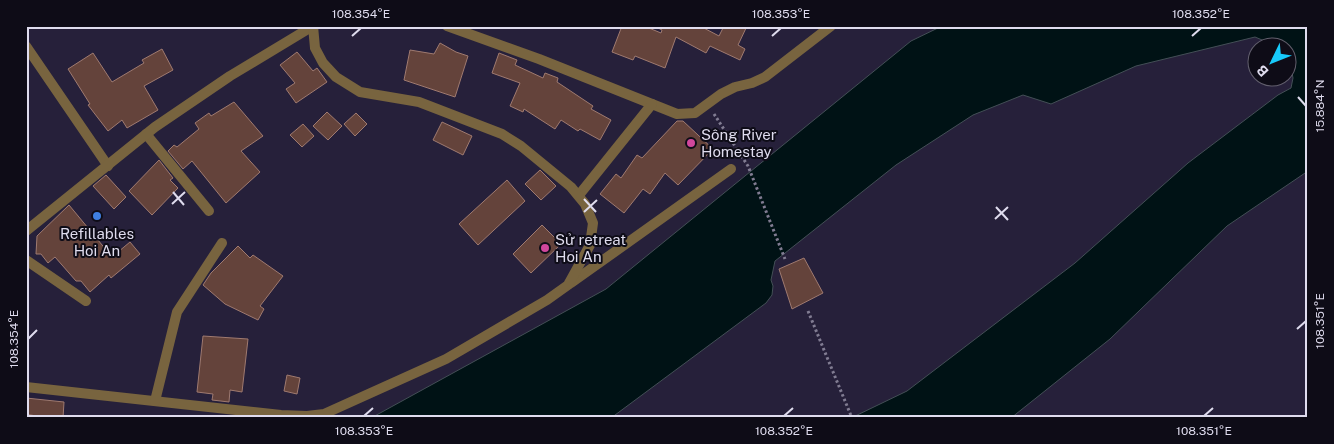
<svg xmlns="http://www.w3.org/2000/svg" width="1334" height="444" font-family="'Public Sans',sans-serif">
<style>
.water{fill:#001215;stroke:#434f56}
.building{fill:#64433b;stroke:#9f7a70}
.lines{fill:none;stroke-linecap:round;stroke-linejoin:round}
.path{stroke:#817c92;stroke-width:3;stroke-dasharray:2.5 2.5;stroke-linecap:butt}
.minor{stroke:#78643f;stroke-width:10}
.ticks{fill:none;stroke:#dfdcee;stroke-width:2}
.hotel-dot{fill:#d1479c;stroke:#0e0c17;stroke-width:2}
.shop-dot{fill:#3f7fe0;stroke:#0e0c17;stroke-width:2}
.labels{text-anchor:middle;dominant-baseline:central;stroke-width:4;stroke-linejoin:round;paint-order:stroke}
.poi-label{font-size:15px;fill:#dfdcee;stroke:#0e0c17;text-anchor:start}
.neatline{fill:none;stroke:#dfdcee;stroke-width:2}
.ticks-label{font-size:12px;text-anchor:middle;fill:#dfdcee}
</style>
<rect width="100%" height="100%" fill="#26203a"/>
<polygon class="water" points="942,26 1308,26 1308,171 1227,226 1110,339 1011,418 851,418 907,391 1075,263 1188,163 1278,95 1291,88 1293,78 1291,68 1287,60 1286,48 1274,47 1267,42 1255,37 1136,66 1051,104 1023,95 973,115 896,165 775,261 771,280 773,286 772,295 766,303 611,418 371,418 606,289 911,41"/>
<g class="building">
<polygon points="622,26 644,26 661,33 662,30 654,26 700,26 719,36 724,26 747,26 738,45 745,49 740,60 710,46 706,53 676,37 665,68 635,56 633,60 612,52"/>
<polygon points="440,43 456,52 468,56 455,97 404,80 410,50 434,54"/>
<polygon points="162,49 173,70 144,86 158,110 127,128 122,120 108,131 88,105 90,104 68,69 93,53 112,82 144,63 142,60"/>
<polygon points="297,52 313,71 317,68 327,82 296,103 286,89 295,83 280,65"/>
<polygon points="499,53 517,60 515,65 543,78 545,73 558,78 557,82 593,106 591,109 611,120 600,140 580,129 578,131 561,120 555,129 524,109 523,112 510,106 520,83 492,73"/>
<polygon points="234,102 263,136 241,151 260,172 226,203 192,161 183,169 168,151 174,145 177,147 199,129 195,123 209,113 211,116"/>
<polygon points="327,112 342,126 328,140 313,126"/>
<polygon points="356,113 367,124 355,136 344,124"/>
<polygon points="677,121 683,121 713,149 678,185 665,173 650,194 643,189 624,213 600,194 616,174 621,178 637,155 642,158"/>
<polygon points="442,122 472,136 463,155 433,140"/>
<polygon points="303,124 314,136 302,147 290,135"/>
<polygon points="159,160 173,178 170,180 178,188 152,215 129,191"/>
<polygon points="540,170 556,186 541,200 525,184"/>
<polygon points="106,175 126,197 114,209 93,186"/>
<polygon points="507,180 525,201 478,245 459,224"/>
<polygon points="69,205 112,257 130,242 140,254 111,278 109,275 90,292 81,281 76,281 55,257 48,263 41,254 36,254 37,236"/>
<polygon points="542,225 561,244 531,273 513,254"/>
<polygon points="238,246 250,258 253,255 283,276 260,306 264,309 258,320 225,304 203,285 211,273"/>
<polygon points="804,258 823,293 792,309 779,269"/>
<polygon points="203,336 248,339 242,392 230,390 229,402 212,400 213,394 197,392"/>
<polygon points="287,375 300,378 297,394 284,391"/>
<polygon points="26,398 64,402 63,418 36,418 36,416 26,414"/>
</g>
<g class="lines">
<g class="path">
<polyline points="714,114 748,166 785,259"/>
<polyline points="808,311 852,418"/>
</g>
<g class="minor">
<polyline points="447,26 539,59 677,114 695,113 721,94 735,87 752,83 765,77 831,26"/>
<polyline points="26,46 108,166"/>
<polyline points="146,134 209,211"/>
<polyline points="579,195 652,104"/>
<polyline points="26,231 155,127 230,76 313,26"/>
<polyline points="26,260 86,301"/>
<polyline points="571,283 731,169"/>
<polyline points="26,387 281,415 307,416 324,414 446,359 547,300 568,285 590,245 593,223 585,204 571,187 521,146 502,134 419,102 360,92 336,77 323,63 315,48 313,26"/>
<polyline points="155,401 177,312 222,243"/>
</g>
</g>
<path class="ticks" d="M352,36L361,28M772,36L781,28M1192,36L1201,28M1298,97L1306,106M173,192L184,205M584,199L596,212M172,204L185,192M996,207L1008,220M584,212L597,200M995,219L1008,207M1297,329L1306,321M28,339L37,330M364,416L373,408M784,416L793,408M1204,416L1213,408"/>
<g class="hotel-dot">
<circle cx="691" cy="143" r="5"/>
<circle cx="545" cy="248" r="5"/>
</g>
<circle class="shop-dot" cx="97" cy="216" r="5"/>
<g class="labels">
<g class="poi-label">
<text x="701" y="134">Sông River<tspan x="701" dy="17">Homestay</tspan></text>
<text x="97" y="233" text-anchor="middle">Refillables<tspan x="97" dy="17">Hoi An</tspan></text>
<text x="555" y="239">Sử retreat<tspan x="555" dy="17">Hoi An</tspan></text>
</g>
</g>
<rect width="1334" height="444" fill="none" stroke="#0e0c17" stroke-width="55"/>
<g transform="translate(1272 62) rotate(227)"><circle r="24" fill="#0e0c17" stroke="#625f6d"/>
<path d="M0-4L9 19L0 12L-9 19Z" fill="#17cafb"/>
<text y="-8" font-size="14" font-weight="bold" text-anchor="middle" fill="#dfdcee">B</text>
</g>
<rect x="28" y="28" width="1278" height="388" class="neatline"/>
<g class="ticks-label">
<text x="361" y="18">108.354°E</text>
<text x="781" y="18">108.353°E</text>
<text x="1201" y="18">108.352°E</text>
<text transform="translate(1320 106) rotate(-90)" y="4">15.884°N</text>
<text transform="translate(1320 321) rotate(-90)" y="4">108.351°E</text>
<text transform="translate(14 339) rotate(-90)" y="4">108.354°E</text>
<text x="364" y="435">108.353°E</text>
<text x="784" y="435">108.352°E</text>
<text x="1204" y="435">108.351°E</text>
</g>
</svg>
